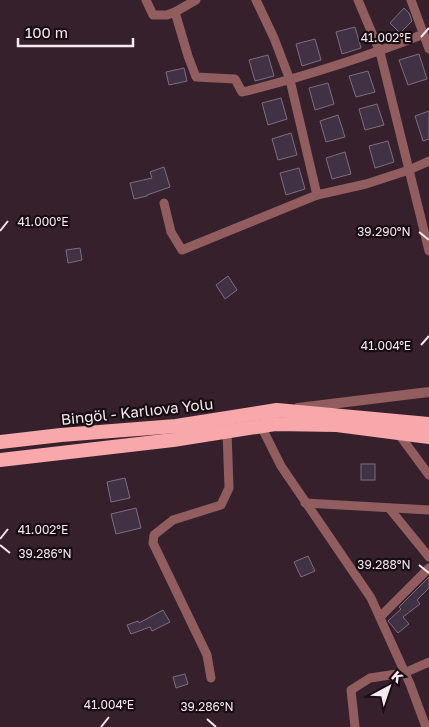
<svg xmlns="http://www.w3.org/2000/svg" width="429" height="727" font-family="'Golos Text',sans-serif">
<style>
.building{fill:#413144;stroke:#7e6d82}
.lines{fill:none;stroke-linecap:round;stroke-linejoin:round}
.minor{stroke:#915d5f;stroke-width:9}
.tertiary{stroke:#915d5f;stroke-width:10}
.trunk{stroke:#f8a7aa;stroke-width:14}
.ticks{fill:none;stroke:#f7e8ef;stroke-width:2}
.labels{text-anchor:middle;dominant-baseline:central;stroke-width:4.5;stroke-linejoin:round;paint-order:stroke}
.street-label{font-size:15px;fill:#f7e8ef;stroke:#170d12}
.ticks-label{font-size:12px;text-anchor:middle;fill:#f7e8ef;stroke:#170d12;stroke-width:4.5;stroke-linejoin:round;paint-order:stroke}
</style>
<rect width="100%" height="100%" fill="#36202b"/>
<g class="building">
<polygon points="404,8 409,13 412,21 400,33 390,23"/>
<polygon points="355,27 361,48 342,54 336,32"/>
<polygon points="315,39 321,60 302,66 296,44"/>
<polygon points="419,54 427,79 408,85 399,60"/>
<polygon points="268,55 274,76 255,81 249,60"/>
<polygon points="184,68 187,81 169,85 166,72"/>
<polygon points="368,71 375,92 356,97 349,76"/>
<polygon points="328,83 334,104 315,110 309,88"/>
<polygon points="281,98 287,119 268,125 262,103"/>
<polygon points="377,104 384,125 365,130 359,109"/>
<polygon points="429,111 429,139 423,141 415,116"/>
<polygon points="338,115 345,137 326,142 320,121"/>
<polygon points="291,133 297,155 278,160 272,139"/>
<polygon points="388,141 394,162 375,168 369,146"/>
<polygon points="345,152 351,174 332,179 326,158"/>
<polygon points="164,167 170,187 147,195 147,196 134,199 130,183 152,178 150,172"/>
<polygon points="299,168 305,189 286,195 280,173"/>
<polygon points="80,248 82,260 68,263 66,250"/>
<polygon points="228,276 237,290 225,299 216,285"/>
<rect x="361" y="464" width="14" height="16"/>
<polygon points="125,478 130,498 111,502 107,482"/>
<polygon points="136,508 141,528 116,534 111,514"/>
<polygon points="308,556 315,571 301,577 294,562"/>
<polygon points="429,577 429,588 417,600 420,604 403,617 409,624 398,633 388,621 401,609 399,607"/>
<polygon points="163,610 170,622 152,631 150,627 131,634 127,625 138,621 139,623"/>
<polygon points="185,674 188,684 176,688 173,677"/>
</g>
<g class="lines">
<g class="minor">
<path d="M146,0L153,15H167L175,12L188,56L196,77L235,79L242,92C304,77 365,57 424,34"/>
<polyline points="256,0 274,38 290,80 317,195"/>
<polyline points="358,0 380,52 429,251"/>
<polyline points="411,0 429,49"/>
<polyline points="175,12 196,0"/>
<polyline points="164,203 171,232 182,250 317,195 366,184 409,170 429,161"/>
<polyline points="261,426 281,466 371,598 410,684 426,727"/>
<polyline points="398,433 429,475"/>
<polyline points="305,503 429,510"/>
<polyline points="389,508 429,557"/>
<polyline points="380,617 429,568"/>
<polyline points="211,678 207,655 153,543 154,535 173,520 221,505 229,488 227,431"/>
<polyline points="355,727 351,690 370,678 404,673 429,662"/>
</g>
<polyline class="tertiary" points="298,408 429,392"/>
<g class="trunk">
<polyline points="0,442 61,435 176,426 277,410 429,424"/>
<polyline points="0,460 173,440 275,424 337,425 429,437"/>
</g>
</g>
<path class="ticks" d="M421,37L429,28M0,231L8,221M419,232L429,240M421,345L429,336M0,539L8,529M0,545L10,553M419,565L429,573M207,719L216,727M101,727L109,717"/>
<g class="labels">
<g class="street-label">
<text transform="translate(137 411) rotate(-6)">Bingöl - Karlıova Yolu</text>
</g>
</g>
<g class="ticks-label">
<text x="386" y="42">41.002°E</text>
<text x="43" y="226">41.000°E</text>
<text x="384" y="236">39.290°N</text>
<text x="386" y="350">41.004°E</text>
<text x="43" y="534">41.002°E</text>
<text x="45" y="558">39.286°N</text>
<text x="384" y="569">39.288°N</text>
<text x="109" y="709">41.004°E</text>
<text x="207" y="711">39.286°N</text>
</g>
<g transform="translate(389 687) rotate(40)" stroke="#170d12" stroke-width="4" paint-order="stroke">
<path d="M0-4L9 19L0 12L-9 19Z" fill="#f7e8ef"/>
<text y="-8" font-size="14" font-weight="bold" text-anchor="middle" fill="#f7e8ef">K</text>
</g>
<path d="M18 38v8h115v-8" fill="none" stroke="#f7e8ef" stroke-width="2.5"/>
<text x="25" y="38" font-size="15" fill="#f7e8ef" stroke="#170d12" stroke-width="4" paint-order="stroke">100 m</text>
</svg>
